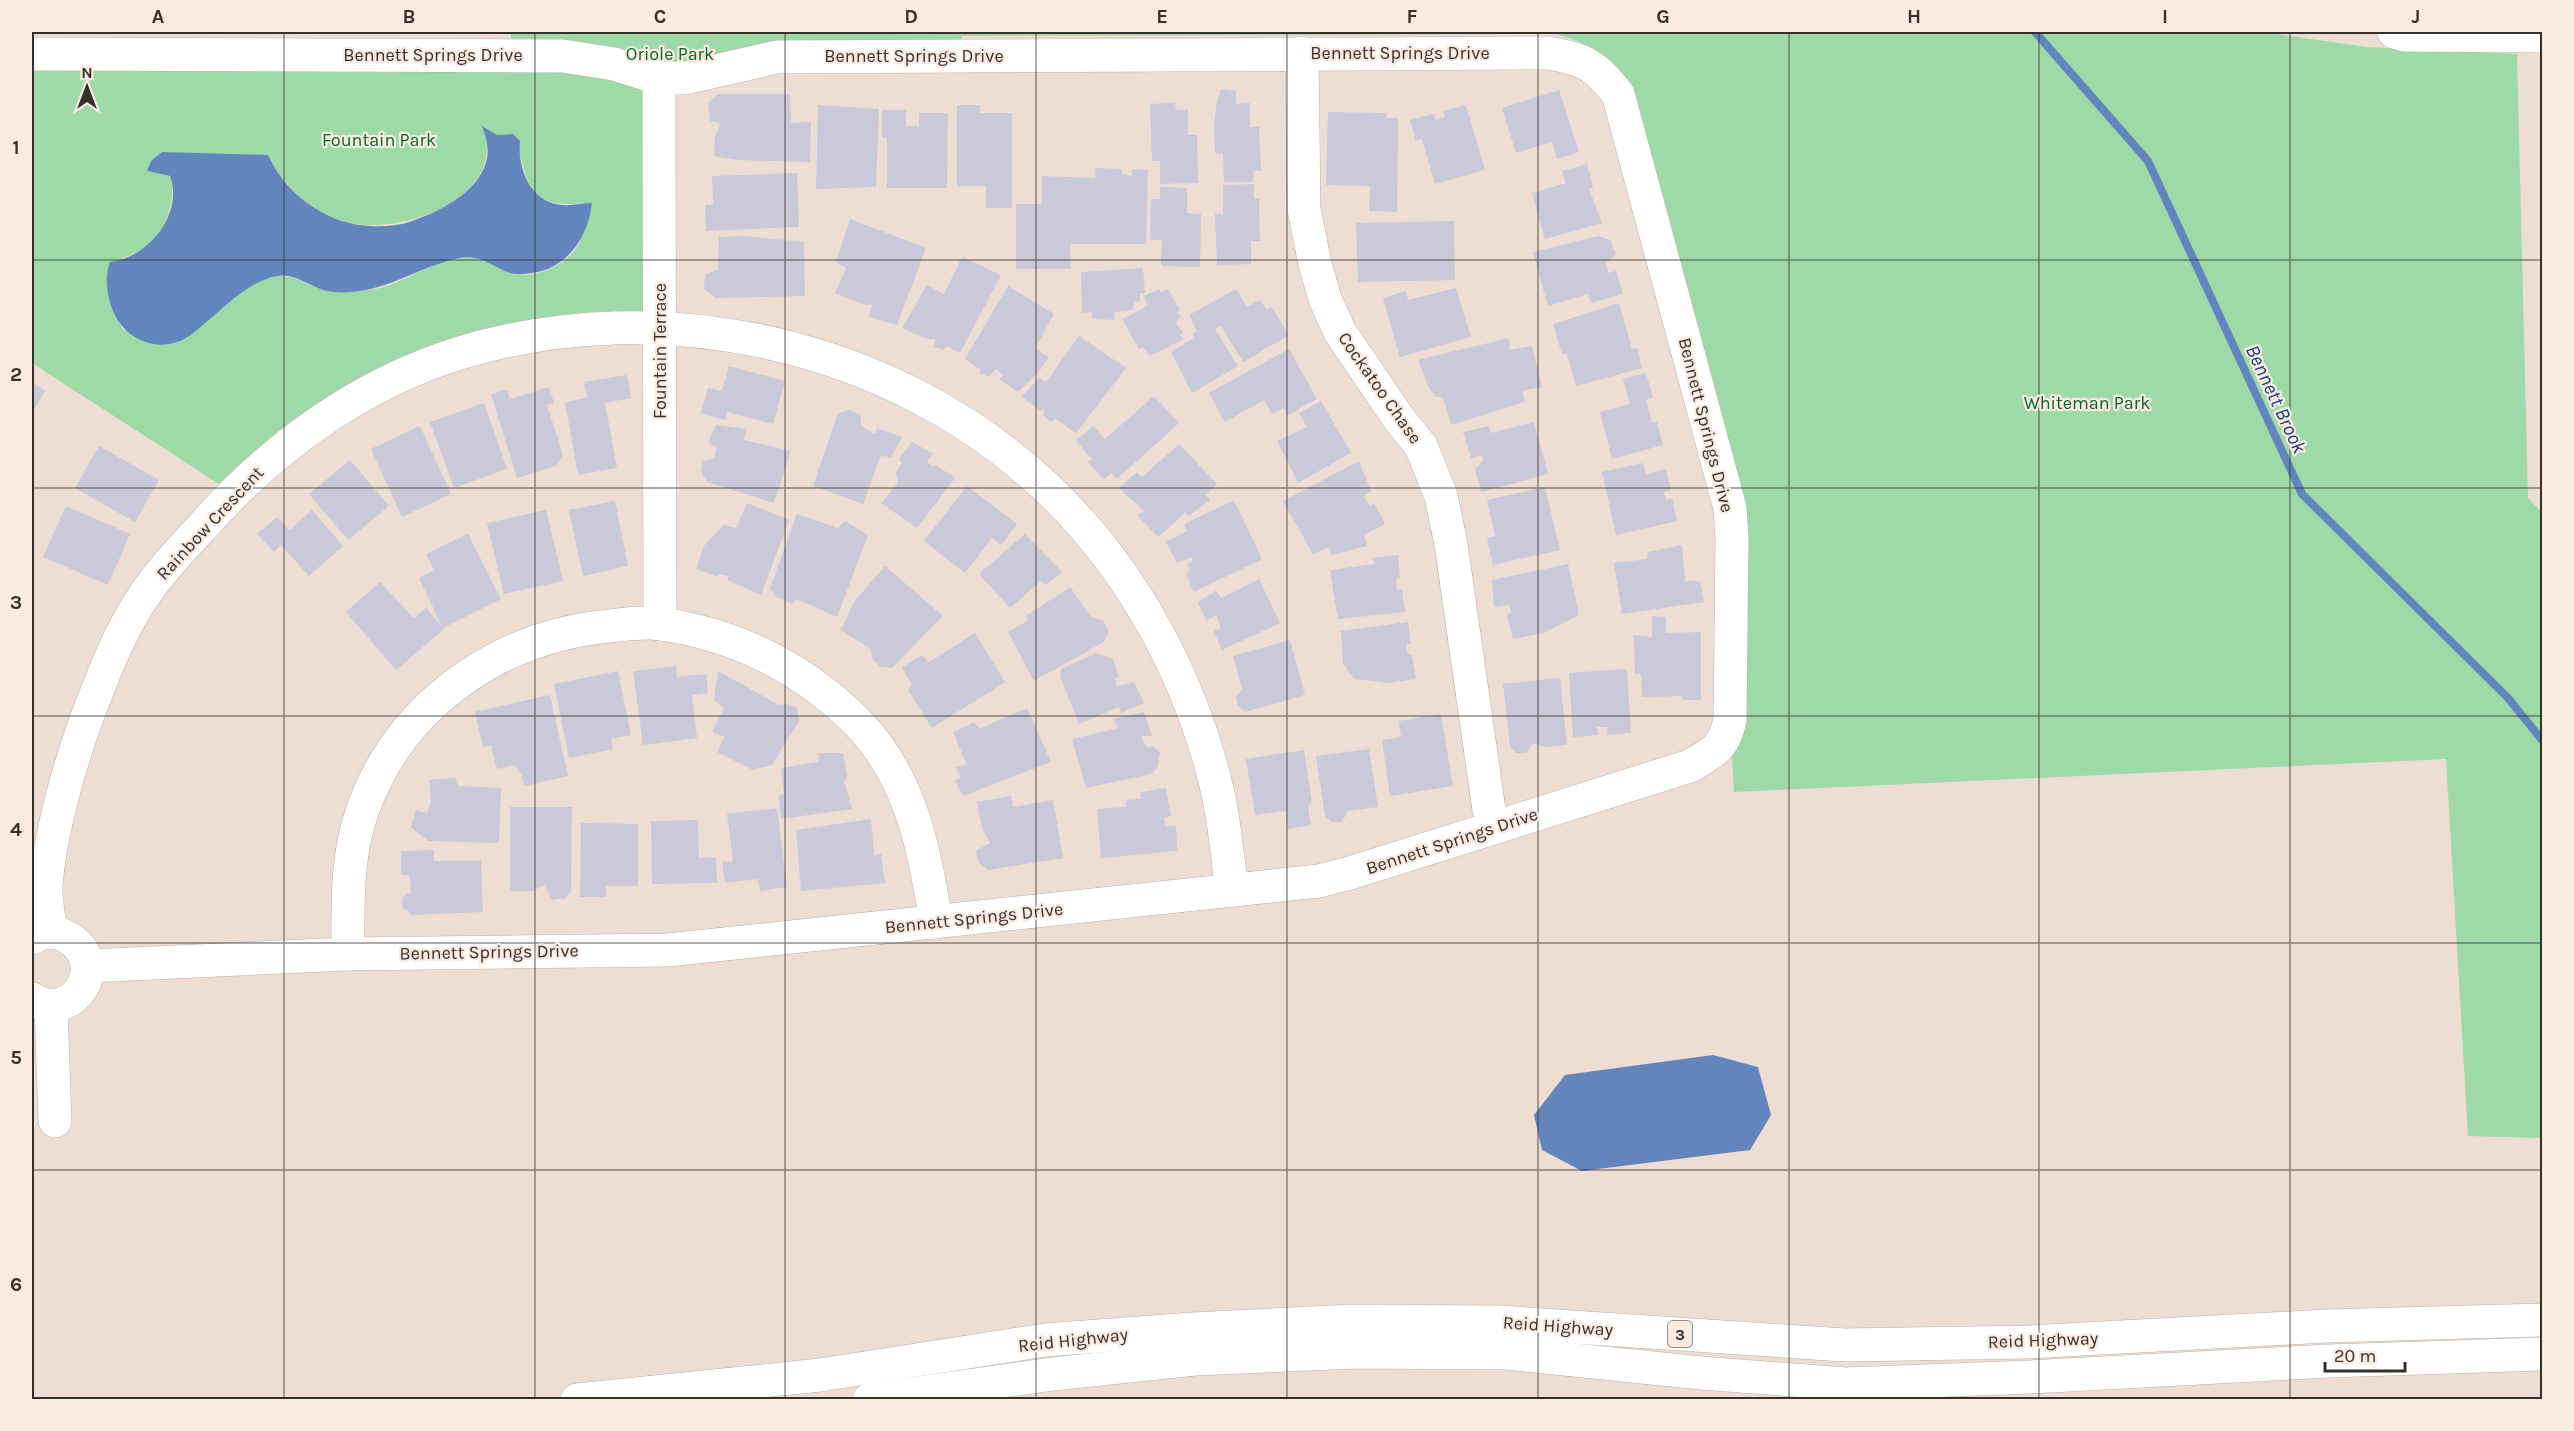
<svg xmlns="http://www.w3.org/2000/svg" width="2574" height="1431" font-family="Karla,sans-serif">
<style>
.green{fill:#9ddaa8;fill-rule:evenodd}
.water{fill:#6285be}
.lines{fill:none;stroke-linecap:round;stroke-linejoin:round}
.stream{stroke:#6285be;stroke-width:8}
.building{fill:#cac9d9}
.minor-casing{stroke:#bfafa6;stroke-width:34}
.highway-casing{stroke:#bfafa6;stroke-width:34}
.minor{stroke:#fff;stroke-width:33}
.highway{stroke:#fff;stroke-width:33}
.grid{fill:none;stroke:#36302c;stroke-width:1.5;stroke-opacity:0.55}
.labels{text-anchor:middle;dominant-baseline:central;stroke-width:4.5;stroke-linejoin:round;paint-order:stroke}
.shield{fill:#faeae0;stroke:#716862;stroke-width:1.5}
.shield-label{font-size:16px;font-weight:bold;fill:#36302c}
.street-label{font-size:18px;fill:#36302c;stroke:#faeae0}
.park-label{font-size:18px;fill:#02692c;stroke:#faeae0}
.water-label{font-size:20px;font-style:italic;fill:#144085;stroke:#faeae0}
.neatline{fill:none;stroke:#36302c;stroke-width:2}
.grid-label{font-size:20px;text-anchor:middle;font-weight:bold;fill:#36302c}
</style>
<rect width="100%" height="100%" fill="#edddd3"/>
<path class="green" d="M511,32H2262L2367,47L2517,54L2528,498L2542,513V1138L2468,1136L2446,759L1734,792L1730,719L1732,538L1617,68C1598,49 1582,42 1556,34L962,36V56L660,78V329L457,354L233,493L32,363V54H511ZM483,127L497,135H513C531,177 521,210 584,203L591,209C587,222 584,235 577,247C564,267 531,281 508,272C492,265 481,255 462,258C436,261 414,276 390,285C372,291 354,292 336,292C312,291 295,271 271,277C250,282 207,319 191,335L123,330C114,311 109,297 107,276C111,272 115,265 119,261C127,255 139,253 148,246C166,231 177,198 170,176L147,171L272,163C288,189 307,207 336,219C390,241 510,201 483,127Z"/>
<g class="water">
<path d="M482,126L497,135L513,134L520,141C517,168 531,204 563,205C572,206 582,203 592,203C588,237 568,268 532,273C525,274 517,275 510,273C491,266 481,254 459,258C414,268 382,296 333,292C313,290 296,272 277,276C246,281 216,316 192,334C163,356 126,342 113,311C107,296 104,277 110,262C148,258 184,214 170,176L147,171L151,161L162,152L268,155C282,185 305,206 336,219C356,227 388,229 409,222C437,213 478,193 486,162C490,150 486,137 482,126Z"/>
<polygon points="1713,1055 1758,1067 1771,1115 1750,1150 1582,1171 1542,1150 1534,1115 1565,1075"/>
</g>
<g class="lines">
<polyline class="stream" points="2035,32 2148,161 2302,494 2508,698 2542,740"/>
</g>
<g class="building">
<polygon points="1221,89 1236,91 1236,104 1250,103 1250,127 1259,127 1261,171 1254,171 1253,182 1224,182 1223,154 1215,153 1214,123 1217,101"/>
<polygon points="1559,90 1579,152 1557,159 1552,142 1516,153 1502,108"/>
<polygon points="718,94 790,94 791,123 811,122 810,162 738,160 714,156 715,136 721,123 710,121 708,103"/>
<polygon points="1175,103 1176,110 1188,109 1188,135 1197,135 1198,183 1160,184 1160,161 1152,161 1150,104"/>
<polygon points="818,105 879,109 876,187 816,189"/>
<polygon points="957,105 980,105 980,113 1012,113 1012,208 986,208 986,186 957,186"/>
<polygon points="1466,105 1485,170 1435,184 1422,139 1416,141 1410,120 1433,114 1436,120 1445,117 1443,111"/>
<polygon points="882,110 906,110 906,126 919,126 919,113 948,113 947,188 887,188 887,138 882,138"/>
<polygon points="1328,112 1386,113 1387,118 1398,118 1397,212 1369,211 1370,186 1326,185"/>
<polygon points="1587,164 1593,187 1589,189 1602,223 1545,239 1532,193 1566,183 1562,171"/>
<polygon points="1096,168 1121,169 1122,174 1132,176 1132,169 1148,170 1146,244 1070,244 1071,269 1016,269 1016,204 1042,204 1042,176 1095,178"/>
<polygon points="797,173 799,227 706,231 705,205 713,205 712,176"/>
<polygon points="1254,184 1254,199 1259,199 1260,241 1251,241 1251,264 1217,265 1215,214 1223,214 1223,185"/>
<polygon points="1160,187 1187,188 1187,213 1201,214 1200,267 1161,266 1162,240 1150,240 1151,199 1160,199"/>
<polygon points="850,219 926,248 897,325 869,317 872,305 862,304 835,293 846,268 836,262"/>
<polygon points="1454,221 1455,280 1358,282 1356,223"/>
<polygon points="745,236 804,242 805,296 716,298 704,289 705,275 718,269 719,237"/>
<polygon points="1598,236 1610,240 1616,254 1606,263 1608,273 1616,271 1623,294 1591,303 1588,294 1548,306 1533,252"/>
<polygon points="962,257 1001,275 960,353 947,346 944,350 933,347 936,340 924,338 902,328 927,285 944,294"/>
<polygon points="1143,268 1145,293 1140,293 1140,300 1135,302 1133,310 1114,312 1115,320 1092,319 1092,312 1082,313 1081,272"/>
<polygon points="1008,286 1054,314 1035,349 1049,357 1038,373 1018,392 999,379 1003,375 996,369 989,377 979,373 981,370 965,359"/>
<polygon points="1456,288 1471,337 1400,357 1383,298 1406,291 1408,300"/>
<polygon points="1159,289 1161,293 1168,289 1180,310 1177,312 1181,317 1176,322 1183,333 1180,335 1184,339 1150,356 1143,347 1139,349 1122,319 1148,306 1144,296"/>
<polygon points="1236,289 1247,307 1260,300 1266,309 1271,307 1289,335 1243,362 1221,326 1215,329 1238,366 1192,393 1171,352 1194,338 1192,334 1197,331 1189,315"/>
<polygon points="1619,303 1632,349 1637,348 1642,368 1576,386 1567,354 1562,354 1553,324"/>
<polygon points="1079,336 1126,368 1076,433 1056,419 1051,422 1043,415 1045,408 1041,411 1022,397 1039,378 1046,382"/>
<polygon points="1509,338 1510,350 1532,346 1542,387 1522,391 1525,402 1451,425 1443,397 1436,397 1429,388 1418,360"/>
<polygon points="1289,349 1317,399 1288,415 1284,408 1272,414 1264,400 1225,422 1209,393"/>
<polygon points="729,366 785,381 773,424 727,412 725,420 701,414 708,388 722,391"/>
<polygon points="1646,373 1653,398 1646,400 1652,423 1657,422 1663,445 1612,459 1600,412 1630,404 1623,379"/>
<polygon points="627,375 631,398 605,403 617,468 578,475 565,402 587,398 584,382"/>
<polygon points="32,382 45,391 32,413"/>
<polygon points="549,387 554,403 547,405 563,455 556,466 517,478 491,394 507,390 510,399"/>
<polygon points="1154,396 1179,423 1117,479 1111,473 1104,480 1088,462 1092,459 1076,441 1093,426 1105,439"/>
<polygon points="1321,401 1351,453 1298,483 1277,441 1307,427 1299,413"/>
<polygon points="484,403 507,469 454,488 430,422"/>
<polygon points="849,410 861,415 861,426 875,434 877,428 902,437 891,458 881,455 863,504 813,486 838,413"/>
<polygon points="1534,422 1548,474 1481,492 1475,469 1483,461 1482,455 1471,458 1463,432 1489,426 1491,433"/>
<polygon points="716,425 747,429 744,440 791,451 774,503 707,482 701,471 703,461 714,459 717,447 708,442"/>
<polygon points="420,426 451,494 402,517 371,449"/>
<polygon points="912,442 933,454 927,462 932,466 936,465 955,478 917,528 881,503 898,483 896,473 902,463 899,459"/>
<polygon points="1179,444 1217,484 1206,495 1210,500 1189,516 1185,513 1158,537 1137,515 1144,511 1119,488 1137,472 1142,477"/>
<polygon points="99,446 159,480 135,522 75,488"/>
<polygon points="350,460 389,506 348,540 309,494"/>
<polygon points="1359,461 1371,491 1364,496 1370,506 1374,503 1385,524 1364,535 1367,546 1332,555 1329,547 1313,554 1283,501"/>
<polygon points="1643,463 1646,474 1666,469 1671,490 1664,492 1666,500 1672,498 1677,521 1616,535 1602,472"/>
<polygon points="967,486 1017,524 1001,545 992,538 965,573 924,541"/>
<polygon points="1545,487 1560,550 1493,565 1487,538 1495,536 1487,500"/>
<polygon points="1234,500 1262,559 1194,592 1186,575 1190,570 1187,565 1192,562 1192,557 1177,563 1166,542 1187,531 1184,524"/>
<polygon points="615,501 628,566 583,576 569,510"/>
<polygon points="747,503 789,520 761,595 727,580 729,576 720,574 718,577 696,569 704,546 723,525 736,528"/>
<polygon points="66,506 130,534 108,585 43,557"/>
<polygon points="312,510 343,546 309,576 281,545 274,552 257,534 277,517 290,530"/>
<polygon points="546,510 563,581 504,594 487,523"/>
<polygon points="797,514 838,528 845,521 868,535 837,617 797,599 793,604 775,596 770,588"/>
<polygon points="468,534 501,599 443,628 419,578 434,570 426,554"/>
<polygon points="1025,534 1062,572 1046,585 1041,581 1010,608 979,574"/>
<polygon points="1682,545 1685,581 1700,581 1704,602 1622,614 1614,563 1647,559 1648,552"/>
<polygon points="1398,555 1400,577 1396,579 1397,589 1402,589 1405,612 1338,619 1330,570 1375,564 1372,558"/>
<polygon points="1568,564 1579,615 1543,633 1513,639 1507,616 1511,612 1509,605 1494,607 1492,580"/>
<polygon points="885,566 943,616 892,668 881,667 872,659 871,649 841,630 854,602"/>
<polygon points="1259,579 1280,623 1222,650 1214,631 1221,628 1216,615 1206,621 1198,602 1216,591 1221,598"/>
<polygon points="380,582 414,618 426,608 444,629 396,670 346,612"/>
<polygon points="1070,587 1091,617 1103,620 1109,631 1104,642 1034,681 1008,632 1028,621 1026,616"/>
<polygon points="1652,616 1666,617 1666,633 1701,632 1701,700 1683,700 1682,696 1642,697 1641,674 1635,674 1634,635 1652,637"/>
<polygon points="1408,622 1411,644 1406,644 1408,654 1412,656 1416,679 1388,683 1355,679 1343,664 1341,631"/>
<polygon points="975,633 1005,682 932,728 908,690 912,685 902,667 922,655 929,662"/>
<polygon points="1290,640 1305,695 1245,712 1238,705 1236,697 1242,689 1233,656"/>
<polygon points="1096,653 1113,659 1119,677 1115,679 1117,686 1134,682 1144,703 1121,713 1119,707 1079,724 1060,676 1061,669"/>
<polygon points="676,666 677,677 706,674 708,693 692,695 697,738 643,745 633,671"/>
<polygon points="1627,669 1631,733 1607,735 1608,727 1597,727 1598,735 1573,737 1569,673"/>
<polygon points="618,671 631,735 611,739 613,749 569,758 554,684"/>
<polygon points="718,671 779,705 788,704 797,708 799,721 772,765 753,770 717,752 725,737 712,732 724,709 714,699"/>
<polygon points="1560,678 1567,745 1544,747 1533,743 1526,753 1516,753 1510,747 1503,684"/>
<polygon points="550,695 568,776 524,786 522,776 515,765 497,769 491,745 483,747 475,712"/>
<polygon points="1027,708 1051,762 963,796 955,781 961,778 956,767 967,765 953,732 974,722 979,729"/>
<polygon points="1144,712 1152,736 1141,736 1146,747 1152,746 1160,752 1157,768 1151,774 1086,788 1072,739 1118,728 1113,719"/>
<polygon points="1441,714 1453,786 1390,796 1382,740 1401,737 1399,721"/>
<polygon points="1369,749 1378,807 1348,811 1342,822 1331,822 1325,816 1316,756"/>
<polygon points="1304,750 1312,803 1308,806 1311,825 1288,829 1285,811 1255,815 1246,759"/>
<polygon points="819,753 843,753 847,775 844,781 852,809 781,819 779,796 784,794 781,768 818,762"/>
<polygon points="455,778 458,786 501,788 499,843 428,841 411,827 416,810 427,813 431,801 429,780"/>
<polygon points="1166,788 1171,816 1164,817 1165,826 1176,826 1177,851 1101,858 1097,809 1125,807 1127,800 1141,799 1140,792"/>
<polygon points="1011,796 1013,807 1053,800 1063,858 988,870 979,863 976,851 990,843 982,828 977,802"/>
<polygon points="510,807 572,807 571,891 566,898 552,900 544,885 533,891 510,891"/>
<polygon points="777,808 787,887 760,891 758,879 725,883 722,862 733,861 727,814"/>
<polygon points="871,819 874,855 881,854 885,883 801,891 796,830"/>
<polygon points="698,820 699,858 716,857 717,883 652,884 651,821"/>
<polygon points="581,823 638,824 638,886 606,886 606,897 580,897"/>
<polygon points="434,850 434,861 481,861 483,912 412,915 402,907 403,897 411,892 410,876 401,874 401,851"/>
</g>
<g class="lines">
<g class="minor-casing">
<g id="minor">
<polyline points="2394,32 2404,35 2542,36"/>
<polyline points="1302,53 1304,209 1315,264 1325,299 1340,332 1399,419 1421,446 1441,496 1451,544 1489,810 1497,827"/>
<path d="M32,54L563,56L614,64L659,78H685L777,57L1548,53C1587,60 1593,64 1618,94L1730,508L1732,538L1730,719C1725,747 1713,753 1690,766L1350,873L1319,881L668,950L348,954L88,966"/>
<polyline points="659,78 660,624"/>
<path d="M51,931C49,916 45,900 46,885C51,825 75,745 98,689C112,652 129,614 153,583C168,563 185,545 202,527C271,449 359,384 460,353C660,292 893,343 1046,487C1132,568 1190,676 1217,789C1225,822 1227,856 1232,890"/>
<path d="M32,938C43,931 55,930 67,937C112,962 74,1025 32,999"/>
<path d="M348,954C348,907 346,860 361,815C396,710 492,640 600,627C619,625 643,621 662,624C737,635 805,669 858,723C911,777 925,851 936,922"/>
<polyline points="51,1006 55,1121"/>
</g>
</g>
<g class="highway-casing">
<g id="highway">
<polyline points="577,1400 820,1375 1045,1340 1193,1329 1351,1321 1499,1322 1844,1345 2029,1342 2326,1326 2542,1320"/>
<polyline points="869,1400 1053,1374 1195,1359 1355,1352 1506,1353 1701,1373 1845,1384 2030,1377 2329,1361 2542,1354"/>
</g>
</g>
<use href="#minor" class="minor"/>
<use href="#highway" class="highway"/>
</g>
<path class="grid" d="M284,32V1400M535,32V1400M785,32V1400M1036,32V1400M1287,32V1400M1538,32V1400M1789,32V1400M2039,32V1400M2290,32V1400M32,260H2542M32,488H2542M32,716H2542M32,943H2542M32,1170H2542"/>
<g class="labels">
<rect class="shield" x="1668" y="1321" width="24" height="26" rx="4.5"/>
<g class="shield-label">
<text x="1680" y="1334">3</text>
</g>
<g class="street-label">
<text x="1400" y="53">Bennett Springs Drive</text>
<text x="433" y="55">Bennett Springs Drive</text>
<text x="914" y="56">Bennett Springs Drive</text>
<text transform="translate(660 351) rotate(-90)">Fountain Terrace</text>
<text transform="translate(1380 388) rotate(55)">Cockatoo Chase</text>
<text transform="translate(1706 425) rotate(76)">Bennett Springs Drive</text>
<text transform="translate(210 523) rotate(-47)">Rainbow Crescent</text>
<text transform="translate(1452 841) rotate(-18)">Bennett Springs Drive</text>
<text transform="translate(974 918) rotate(-6)">Bennett Springs Drive</text>
<text transform="translate(489 952) rotate(-1)">Bennett Springs Drive</text>
<text transform="translate(1558 1326) rotate(4)">Reid Highway</text>
<text transform="translate(1073 1340) rotate(-6)">Reid Highway</text>
<text transform="translate(2043 1340) rotate(-2)">Reid Highway</text>
</g>
<g class="park-label">
<text x="670" y="54">Oriole Park</text>
<text x="379" y="140">Fountain Park</text>
<text x="2087" y="403">Whiteman Park</text>
</g>
<g class="water-label">
<text transform="translate(2276 399) rotate(65)">Bennett Brook</text>
</g>
</g>
<rect width="2574" height="1431" fill="none" stroke="#faeae0" stroke-width="66"/>
<g transform="translate(87 87)" stroke="#faeae0" stroke-width="4.5" paint-order="stroke">
<path d="M0-4.5L10 22L0 15L-10 22Z" fill="#36302c"/>
<text y="-9" font-size="16" font-weight="bold" text-anchor="middle" fill="#36302c">N</text>
</g>
<path d="M2325 1362v9h80v-9" fill="none" stroke="#36302c" stroke-width="3"/>
<text x="2334" y="1362" font-size="18" fill="#36302c" stroke="#faeae0" stroke-width="4.5" paint-order="stroke">20 m</text>
<rect x="33" y="33" width="2508" height="1365" class="neatline"/>
<g class="grid-label">
<text x="158" y="23">A</text>
<text x="409" y="23">B</text>
<text x="660" y="23">C</text>
<text x="911" y="23">D</text>
<text x="1162" y="23">E</text>
<text x="1412" y="23">F</text>
<text x="1663" y="23">G</text>
<text x="1914" y="23">H</text>
<text x="2165" y="23">I</text>
<text x="2416" y="23">J</text>
<text x="16" y="154">1</text>
<text x="16" y="381">2</text>
<text x="16" y="609">3</text>
<text x="16" y="836">4</text>
<text x="16" y="1064">5</text>
<text x="16" y="1291">6</text>
</g>
</svg>
